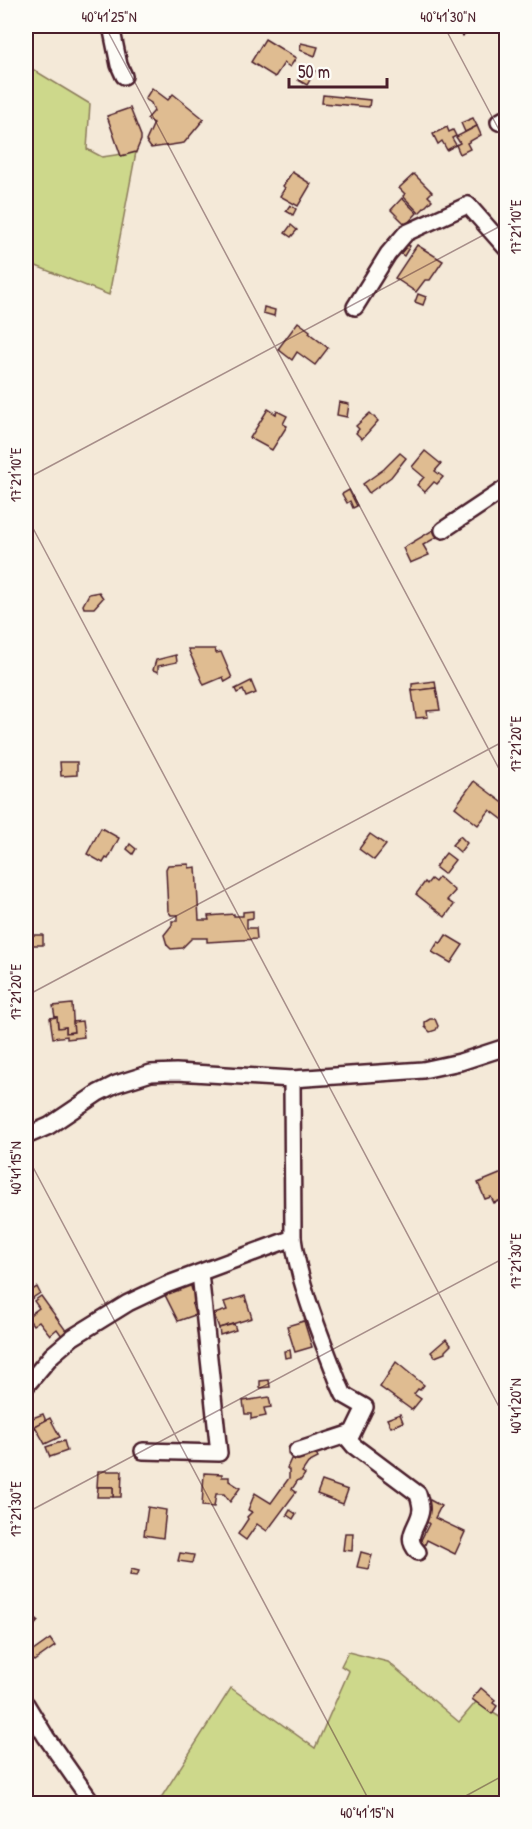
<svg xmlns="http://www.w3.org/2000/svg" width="532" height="1829" font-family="'Patrick Hand',sans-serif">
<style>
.green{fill:#cdd88b;stroke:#8c7c5b;stroke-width:1.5}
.building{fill:#dfbc91;stroke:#4a1f2b;stroke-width:1.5}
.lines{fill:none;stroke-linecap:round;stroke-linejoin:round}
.minor-casing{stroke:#4a1f2b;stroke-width:20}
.minor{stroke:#fdfcf7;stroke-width:15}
.ticks{fill:none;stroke:#4a1f2b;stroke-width:1.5;stroke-opacity:0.45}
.neatline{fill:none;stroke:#4a1f2b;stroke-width:2}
.ticks-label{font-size:15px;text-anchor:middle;fill:#4a1f2b}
</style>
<rect width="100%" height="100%" fill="#f4e9d8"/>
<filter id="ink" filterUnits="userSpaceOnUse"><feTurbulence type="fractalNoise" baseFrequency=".0167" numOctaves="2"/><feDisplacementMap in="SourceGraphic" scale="12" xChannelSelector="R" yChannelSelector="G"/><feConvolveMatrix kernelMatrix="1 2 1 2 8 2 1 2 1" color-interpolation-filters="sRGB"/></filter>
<g filter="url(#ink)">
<g class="green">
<polygon points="26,67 29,67 90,104 87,149 102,157 136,152 109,295 26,262"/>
<polygon points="348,1652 388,1662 459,1722 476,1702 506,1721 506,1803 157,1804 231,1688 315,1748 349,1671 341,1666"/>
</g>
<g class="building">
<polygon points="451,26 472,26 463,36"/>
<polygon points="265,39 296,58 290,67 284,63 275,77 251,62"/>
<polygon points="301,43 318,47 315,56 300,50"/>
<polygon points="307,66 315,71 307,85 298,80"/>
<polygon points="152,88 168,100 173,94 204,119 184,143 151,148 146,141 154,123 147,119 154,111 151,103 145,99"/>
<polygon points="323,95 370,100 369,107 322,103"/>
<polygon points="130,108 141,136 141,140 136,152 121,156 107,116"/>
<polygon points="473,118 477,126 465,132 461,123"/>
<polygon points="477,126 481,135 467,143 470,149 460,154 456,145 460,143 456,137"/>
<polygon points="447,127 449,132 453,130 456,136 452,138 456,145 447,150 442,141 438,144 433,134"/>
<polygon points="292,172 311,184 298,206 280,196 285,188 283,186"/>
<polygon points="414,174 432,192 428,196 432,200 419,213 403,196 405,194 399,188"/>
<polygon points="402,198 417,213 406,225 391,210"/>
<polygon points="290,205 296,209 293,215 286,211"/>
<polygon points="291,225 297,230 291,237 285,233"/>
<polygon points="403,242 410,246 404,256 397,251"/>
<polygon points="417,245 443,261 430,280 425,280 416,292 395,278"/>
<polygon points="418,294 426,297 423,305 415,302"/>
<polygon points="264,307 275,310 274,316 263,313"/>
<polygon points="298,322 310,331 309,333 328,348 315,365 297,352 292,360 278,349"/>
<polygon points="339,402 349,404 347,417 337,415"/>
<polygon points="268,409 276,414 277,411 287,416 283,424 287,426 272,450 250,438"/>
<polygon points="370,413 378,421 362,439 356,433 359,429 356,426"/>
<polygon points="425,451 441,464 435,471 443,477 437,484 434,482 425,492 417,485 424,477 412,467"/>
<polygon points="400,453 406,458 391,477 369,493 363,484 384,469"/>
<polygon points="349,490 357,506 353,508 350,501 347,503 342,494"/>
<polygon points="433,530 437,537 423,545 429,555 410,563 403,548"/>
<polygon points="99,592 103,598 94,608 84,608 83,605 89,594"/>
<polygon points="26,639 26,646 30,648 29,655 26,655"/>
<polygon points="188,649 215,649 216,653 221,652 232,678 225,682 223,677 204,685"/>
<polygon points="176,655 177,662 158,666 158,672 153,670 156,660"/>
<polygon points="251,681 256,693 246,697 243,690 237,693 235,689"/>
<polygon points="435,681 436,688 412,691 412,684"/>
<polygon points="436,688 440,710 427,711 428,717 416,718 412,691"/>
<polygon points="60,762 77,762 77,775 61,776"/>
<polygon points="474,781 506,805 506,822 490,810 478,825 455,807"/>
<polygon points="101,828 119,838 108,859 106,858 103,863 87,854"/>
<polygon points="370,834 386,845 374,860 359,849"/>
<polygon points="460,836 467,843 460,852 452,845"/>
<polygon points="130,844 136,849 133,854 127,849"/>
<polygon points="446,853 455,860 444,874 435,867"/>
<polygon points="189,864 189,868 196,867 199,920 209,920 208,916 234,914 234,916 243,916 243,912 253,911 253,918 247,919 247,928 256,928 257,939 207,942 207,938 192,938 182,948 171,949 167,945 164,935 172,925 172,921 178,921 178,915 171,915 168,911 166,869 168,865"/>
<polygon points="439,877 455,891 447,900 454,905 445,917 416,894 425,882 427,884 431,879 435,882"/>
<rect x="30" y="935" width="13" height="10"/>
<polygon points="446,935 463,945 451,963 432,952 438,942 441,943"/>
<polygon points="72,1004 74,1032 66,1033 66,1027 58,1028 57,1017 55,1017 53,1006"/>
<polygon points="57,1017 58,1028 66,1027 66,1033 74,1032 73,1022 82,1021 84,1037 67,1039 67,1036 53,1038 50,1018"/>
<polygon points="430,1019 435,1019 438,1026 436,1030 430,1032 425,1027 425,1022"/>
<polygon points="502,1173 506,1184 506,1198 494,1203 491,1197 485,1199 478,1183"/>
<polygon points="190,1283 192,1290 195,1290 198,1301 192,1304 195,1315 178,1321 165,1295"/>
<polygon points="37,1287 40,1293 31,1299 27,1293"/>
<polygon points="41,1296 67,1332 62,1336 57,1329 50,1335 39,1321 33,1325 27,1317 39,1308 34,1301"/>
<polygon points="245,1296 252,1318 219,1328 214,1314 227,1310 224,1302"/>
<polygon points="304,1321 312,1347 295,1352 287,1326"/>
<polygon points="234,1324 236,1330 220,1335 219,1328"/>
<polygon points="446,1339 451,1345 445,1351 445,1353 435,1357 431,1352"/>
<polygon points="290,1350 291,1357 285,1358 284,1351"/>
<polygon points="396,1362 424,1385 420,1390 418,1389 414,1394 421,1399 412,1410 380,1387"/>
<polygon points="269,1380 270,1387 260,1388 260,1381"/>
<polygon points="269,1397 271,1407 264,1408 266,1416 251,1419 251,1414 245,1414 243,1401"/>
<polygon points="43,1414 46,1421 35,1426 36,1428 31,1428 30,1419"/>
<polygon points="400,1414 403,1422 391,1427 387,1419"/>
<polygon points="50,1418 60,1437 45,1444 35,1426"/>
<polygon points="64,1441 67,1451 50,1457 46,1447"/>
<polygon points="314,1450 318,1458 308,1463 302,1472 305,1474 301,1480 298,1480 292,1489 296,1492 267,1531 257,1524 246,1540 238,1534 248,1519 247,1517 252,1512 248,1510 255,1493 271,1503 289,1478 289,1470 287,1468 291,1459 294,1459"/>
<polygon points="98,1471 122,1471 121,1497 113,1497 113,1487 97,1487"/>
<polygon points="204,1473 222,1474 222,1477 229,1477 229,1481 240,1488 230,1502 224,1494 216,1494 214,1507 202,1506"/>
<polygon points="322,1481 348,1490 343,1504 317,1494"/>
<polygon points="98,1487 113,1487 113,1497 97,1497"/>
<polygon points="430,1500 441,1506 435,1518 465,1532 455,1554 427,1540 424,1547 419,1544 429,1524 424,1519 424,1512"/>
<polygon points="148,1507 166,1510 163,1538 144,1535"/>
<polygon points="290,1510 296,1514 293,1519 287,1515"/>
<polygon points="345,1533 353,1533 352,1551 343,1550"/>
<polygon points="361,1552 372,1555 368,1569 357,1567"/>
<polygon points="180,1553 194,1555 192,1563 178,1561"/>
<polygon points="131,1569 139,1571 137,1576 130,1575"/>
<polygon points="28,1612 38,1621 26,1635 26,1613"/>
<polygon points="50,1639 55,1646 34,1661 29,1654"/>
<polygon points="481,1688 495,1700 493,1703 497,1706 492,1714 472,1699"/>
</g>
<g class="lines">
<g class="minor-casing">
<g id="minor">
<polyline points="111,26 119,65 124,76"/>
<polyline points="499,122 506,118"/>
<polyline points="355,307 388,254 406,233 468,205 506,248"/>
<polyline points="443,530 506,488"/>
<polyline points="26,1136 49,1126 98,1093 116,1084 151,1073 176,1072 292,1079 423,1070 460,1062 506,1047"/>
<path d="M293,1238C300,1289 321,1336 339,1384L344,1395L365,1407L349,1440L354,1446L418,1494C419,1498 421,1504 421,1509C420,1526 402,1536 418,1552"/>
<polyline points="26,1386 52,1355 73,1337 128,1303 166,1285 293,1238 292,1079"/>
<polyline points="143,1451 219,1453 200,1273"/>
<polyline points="297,1451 352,1433"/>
<polyline points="26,1704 46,1737 93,1804"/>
</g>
</g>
<use href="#minor" class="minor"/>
</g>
</g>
<path class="ticks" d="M105,26L506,782M444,26L506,143M26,479L506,223M26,515L506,1420M26,996L506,740M26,1154L371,1804M26,1513L506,1257M26,1793L31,1804M451,1804L506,1774"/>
<rect width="532" height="1829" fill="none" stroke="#fdfcf7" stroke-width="66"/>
<path d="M289 78v9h98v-9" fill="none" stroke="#4a1f2b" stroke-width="3"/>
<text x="298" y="78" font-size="18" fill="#4a1f2b" stroke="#fdfcf7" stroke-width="4.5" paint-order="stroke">50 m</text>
<rect x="33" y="33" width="466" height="1763" class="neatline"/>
<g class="ticks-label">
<text x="109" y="22">40°41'25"N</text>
<text x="448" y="22">40°41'30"N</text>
<text transform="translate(516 227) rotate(-90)" y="5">17°21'10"E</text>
<text transform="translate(16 475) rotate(-90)" y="5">17°21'10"E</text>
<text transform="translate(516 744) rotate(-90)" y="5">17°21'20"E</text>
<text transform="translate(16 992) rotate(-90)" y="5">17°21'20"E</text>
<text transform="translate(16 1168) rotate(-90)" y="5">40°41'15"N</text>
<text transform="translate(516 1261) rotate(-90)" y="5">17°21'30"E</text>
<text transform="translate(516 1406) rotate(-90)" y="5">40°41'20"N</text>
<text transform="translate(16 1509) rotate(-90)" y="5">17°21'30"E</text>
<text x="367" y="1818">40°41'15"N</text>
</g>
</svg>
